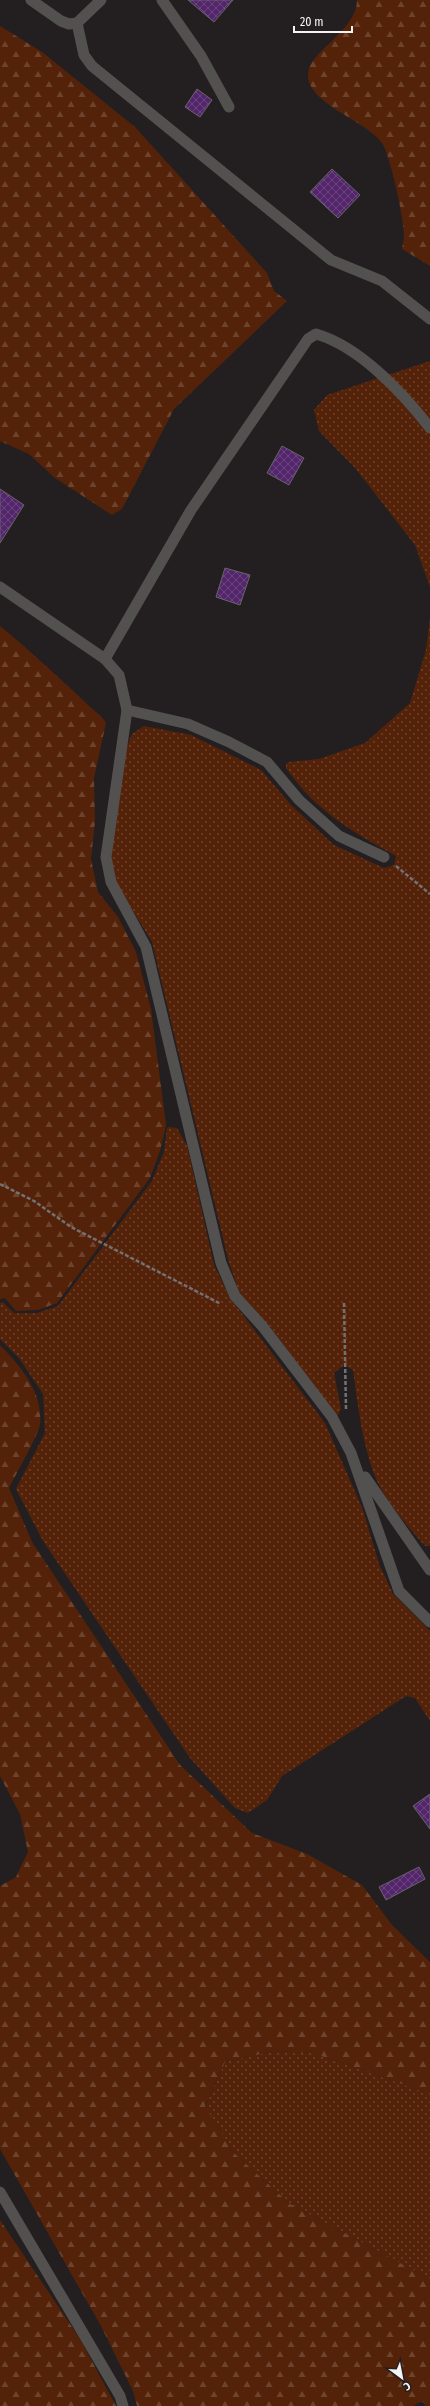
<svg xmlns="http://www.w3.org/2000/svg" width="430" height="2406" font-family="'Fira Sans Condensed',sans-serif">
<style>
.grass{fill:url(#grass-dots)}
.forest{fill:url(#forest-firs)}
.building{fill:url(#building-cross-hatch);stroke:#676468}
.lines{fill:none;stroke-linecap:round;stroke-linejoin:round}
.path{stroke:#757173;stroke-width:2.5;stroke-dasharray:4 2;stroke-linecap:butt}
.service{stroke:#535050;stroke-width:11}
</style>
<defs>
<pattern id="grass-dots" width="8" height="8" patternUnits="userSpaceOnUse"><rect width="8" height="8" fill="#542208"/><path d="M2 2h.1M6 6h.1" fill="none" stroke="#6d432d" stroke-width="1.8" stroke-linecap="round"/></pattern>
<pattern id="forest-firs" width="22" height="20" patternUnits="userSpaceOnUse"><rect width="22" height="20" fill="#542208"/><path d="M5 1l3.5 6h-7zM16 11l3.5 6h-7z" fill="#6d432d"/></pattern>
<pattern id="building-cross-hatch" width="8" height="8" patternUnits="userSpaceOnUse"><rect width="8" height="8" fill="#53256a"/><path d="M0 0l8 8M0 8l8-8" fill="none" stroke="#6c4580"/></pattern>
</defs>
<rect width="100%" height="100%" fill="#231f21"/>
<g class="grass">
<polygon points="430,361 430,587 415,545 356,469 319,431 314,410 327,395"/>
<path d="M430,618V1546H425C410,1529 394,1511 383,1492C364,1461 358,1406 353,1370L344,1365L334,1373L341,1409L338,1415H335L271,1328L239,1292L228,1259L152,942L114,880L111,853L127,746L132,734L144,726L191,735L261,770L292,806L334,845L384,868L394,865L396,856C351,831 316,811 286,768V764L289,762L319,759L365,743L410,703L426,650Z"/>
<polygon points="169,1127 177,1128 187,1146 214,1265 230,1298 325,1423 363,1510 379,1564 393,1594 430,1631 430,1721 415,1698 406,1696 282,1776 267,1800 248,1813 235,1808 190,1758 43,1541 16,1489 45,1433 43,1394 19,1358 0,1339 0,1303 3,1302 14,1313 37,1313 58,1306 152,1181 164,1152 167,1128"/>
<polygon points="274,2051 313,2053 422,2091 430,2091 430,2279 290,2204 234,2153 205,2107 225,2062"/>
</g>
<g class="forest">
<path d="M357,0H430V266L402,249C403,244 404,239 404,234C404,219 390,154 382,143C366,120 307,104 308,74C308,52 357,31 357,0Z"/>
<polygon points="0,26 42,52 135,127 267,273 274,291 287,301 174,409 122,509 112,515 55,478 29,454 0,441"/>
<path d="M0,626C29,650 57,676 85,702C92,710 101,714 106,723L94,778L95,822L91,859L98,892L118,917L136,952L151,1009L166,1125L160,1151L150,1178L57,1303L38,1310L16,1311L5,1298L0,1299Z"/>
<path d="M0,1345C21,1367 43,1392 40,1424C39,1434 15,1476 9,1488L32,1542L180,1765L252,1833L307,1854L362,1885L392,1925L430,1962V2091H422L313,2053L274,2051L225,2062L205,2106L234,2153L290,2204L430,2279V2406H426L423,2402L417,2403L414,2406H137L133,2391L101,2326L0,2149V1886L16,1877L28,1852L20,1814L0,1776Z"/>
<polygon points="0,2220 80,2339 116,2406 0,2406"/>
</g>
<g class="building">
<polygon points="188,0 233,0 214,22"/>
<polygon points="197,89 212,100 200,117 185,107"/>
<polygon points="332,169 360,195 338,218 310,192"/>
<polygon points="282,446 304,458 289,485 267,473"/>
<polygon points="0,489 24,505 0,543"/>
<polygon points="225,568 250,575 240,605 216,597"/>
<polygon points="430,1794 430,1829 413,1806"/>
<polygon points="419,1867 425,1879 386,1900 379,1887"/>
</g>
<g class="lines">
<g class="path">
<polyline points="396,866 430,894"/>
<polyline points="0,1184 34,1201 71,1227 221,1304"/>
<polyline points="344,1303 346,1410"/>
</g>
<g class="service">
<polyline points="31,0 61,21 69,24 77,23 101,0"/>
<polyline points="162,0 201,56 229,107"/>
<polyline points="77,23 84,55 92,66 331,260 382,281 430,319"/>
<polyline points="0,587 105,659 119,675 127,710 106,857 111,882 146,947 221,1263 235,1296 263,1327 332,1417 351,1453 399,1591 430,1622"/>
<path d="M105,659L191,510L308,339L316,334C359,346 403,393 430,428"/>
<polyline points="127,710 188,724 229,742 267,762 299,800 339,836 384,857"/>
<polyline points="365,1477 430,1570"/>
<polyline points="0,2192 120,2396 123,2406"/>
</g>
</g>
<g transform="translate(402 2378) rotate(148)" stroke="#231f21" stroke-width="3" paint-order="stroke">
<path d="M0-3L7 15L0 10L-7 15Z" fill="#f5f2f4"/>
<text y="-6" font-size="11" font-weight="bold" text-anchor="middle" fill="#f5f2f4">С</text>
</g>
<path d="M294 26v6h58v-6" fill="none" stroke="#f5f2f4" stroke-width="2"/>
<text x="300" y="26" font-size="12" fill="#f5f2f4" stroke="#231f21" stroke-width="3" paint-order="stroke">20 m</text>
</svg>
